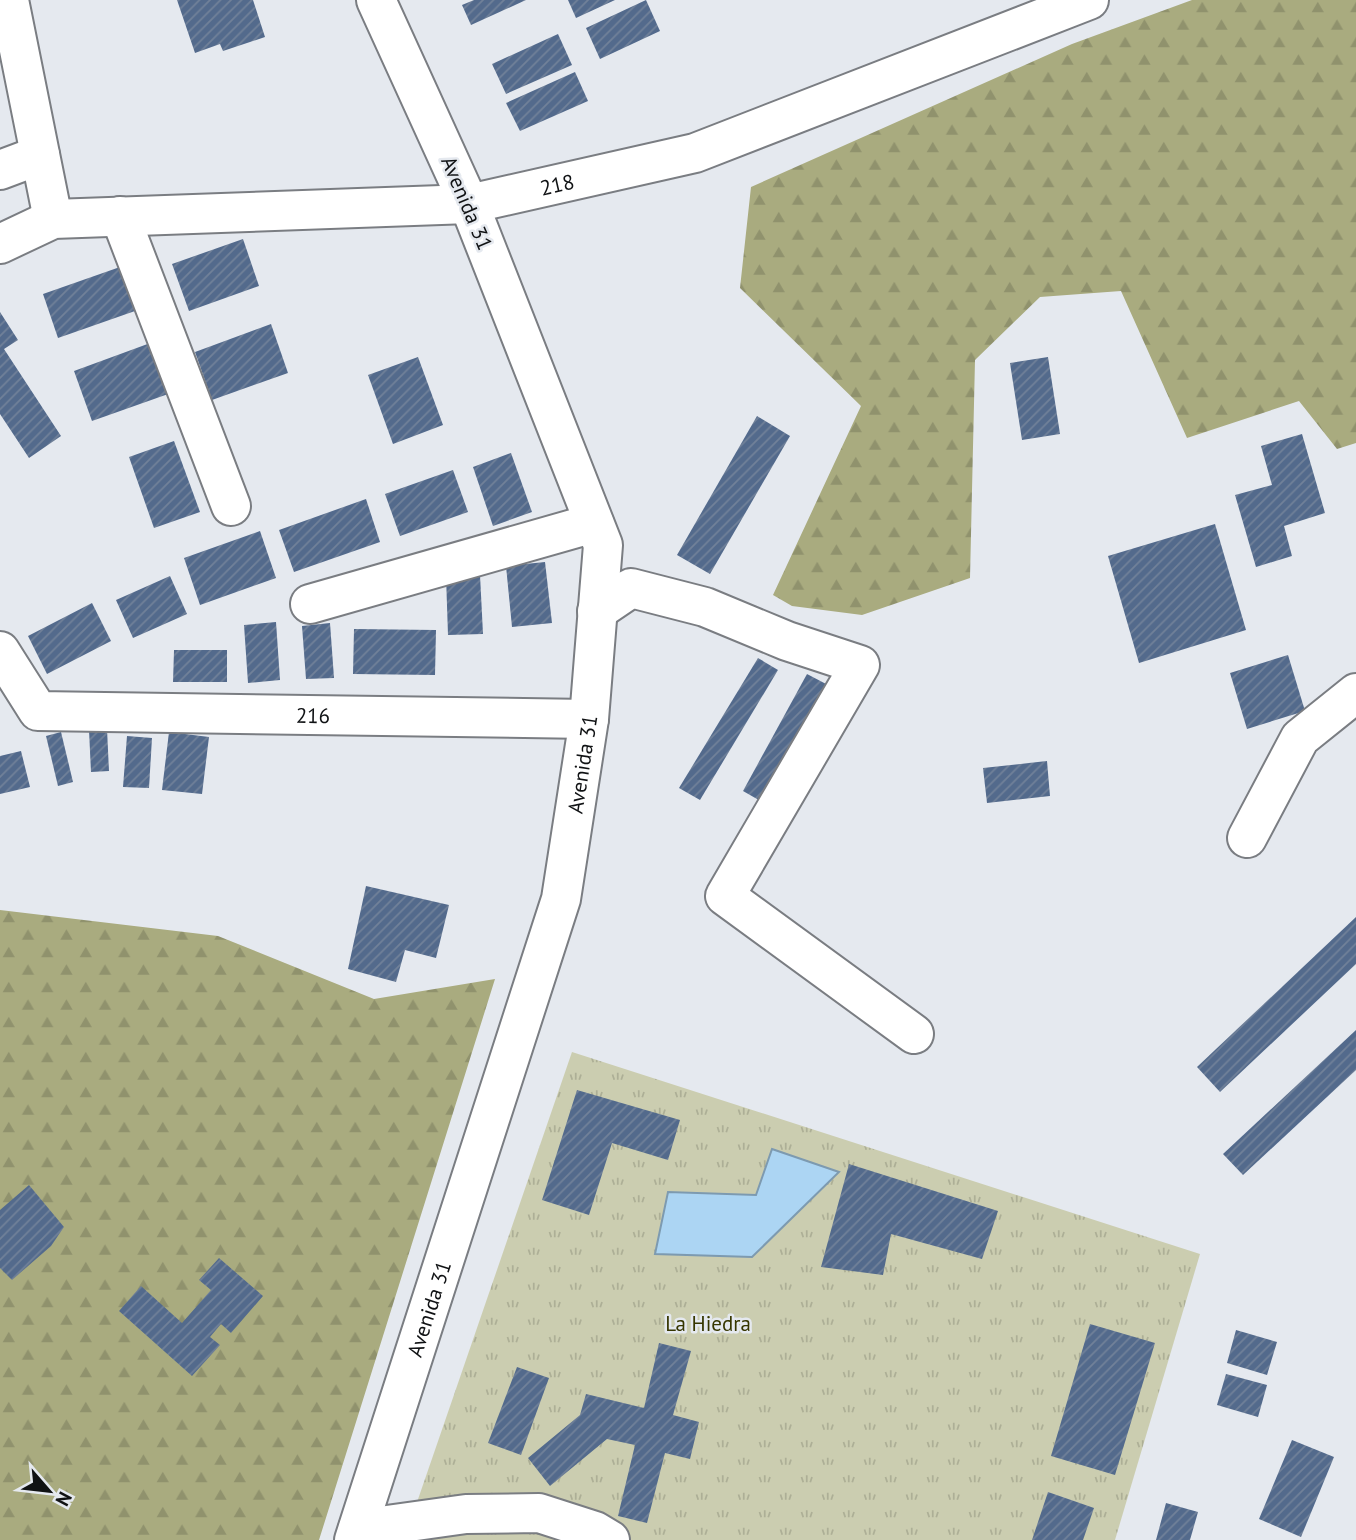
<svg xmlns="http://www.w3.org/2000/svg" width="1356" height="1540" font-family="'PT Sans',sans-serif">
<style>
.grass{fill:url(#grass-tufts)}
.forest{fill:url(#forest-firs)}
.water{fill:#acd5f3;stroke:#7d9ab0;stroke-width:2}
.building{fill:url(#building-hatch)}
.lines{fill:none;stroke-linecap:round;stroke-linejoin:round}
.minor-casing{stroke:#7a7d82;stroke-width:42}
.minor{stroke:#fff;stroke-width:38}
.labels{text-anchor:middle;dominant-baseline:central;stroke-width:5;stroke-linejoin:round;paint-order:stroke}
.street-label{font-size:21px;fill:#101214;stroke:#e5e9ef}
.park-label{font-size:21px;fill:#363600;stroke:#e5e9ef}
</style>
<defs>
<pattern id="grass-tufts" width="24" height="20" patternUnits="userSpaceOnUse" patternTransform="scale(1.75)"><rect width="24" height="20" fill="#cbcdb0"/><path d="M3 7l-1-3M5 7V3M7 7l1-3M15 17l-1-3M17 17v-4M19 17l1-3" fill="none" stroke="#adaf96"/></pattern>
<pattern id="forest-firs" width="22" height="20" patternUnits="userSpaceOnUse" patternTransform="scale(1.75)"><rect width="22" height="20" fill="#a9ab7f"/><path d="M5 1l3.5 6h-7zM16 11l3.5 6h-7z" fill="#90926d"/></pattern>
<pattern id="building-hatch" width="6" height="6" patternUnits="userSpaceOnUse" patternTransform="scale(1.75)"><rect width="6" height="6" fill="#536a8c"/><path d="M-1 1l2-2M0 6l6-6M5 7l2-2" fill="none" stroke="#718199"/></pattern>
</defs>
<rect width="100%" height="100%" fill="#e5e9ef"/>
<polygon class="grass" points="572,1052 1200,1254 1115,1540 404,1540"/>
<g class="forest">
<polygon points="1192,0 1356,0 1356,443 1337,449 1299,401 1187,438 1121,291 1040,297 975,360 970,578 862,615 792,606 773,595 861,406 740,288 751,187 1072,44"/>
<polygon points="0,910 218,936 374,999 495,979 319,1540 0,1540"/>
</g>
<polygon class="water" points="772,1149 839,1172 752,1257 655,1254 668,1192 756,1195"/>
<g class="building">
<polygon points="177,0 253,0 265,37 223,51 220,44 195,53"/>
<polygon points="474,0 526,0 471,25 462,5"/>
<polygon points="568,0 615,0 576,18"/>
<polygon points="646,0 660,31 600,59 586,28"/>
<polygon points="558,34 572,65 506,94 492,64"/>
<polygon points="575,72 588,101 520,131 506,103"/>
<polygon points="243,239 259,286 189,311 172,264"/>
<polygon points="120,267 135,311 58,338 43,294"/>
<polygon points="0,312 18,340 4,349 61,436 29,458 0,414"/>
<polygon points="271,324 288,373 212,400 195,352"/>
<polygon points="153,342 171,393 92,421 74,371"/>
<polygon points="418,357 443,425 393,444 368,375"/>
<polygon points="1048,357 1060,434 1022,440 1010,363"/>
<polygon points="757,416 790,436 710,574 677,555"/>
<polygon points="1302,434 1325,513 1284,526 1292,556 1256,567 1235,495 1272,485 1261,446"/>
<polygon points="174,441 200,512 154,528 129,457"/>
<polygon points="511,453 532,512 493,526 473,467"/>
<polygon points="453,470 468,512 400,536 385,494"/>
<polygon points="366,499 380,542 294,572 279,530"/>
<polygon points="1215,524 1246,630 1139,663 1108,556"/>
<polygon points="260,531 276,578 200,605 184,558"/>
<polygon points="545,562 552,623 512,627 506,566"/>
<polygon points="480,575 483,634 448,635 446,576"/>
<polygon points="170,576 187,614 133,638 116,600"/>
<polygon points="92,603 111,641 47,674 28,636"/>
<polygon points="276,622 280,680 248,683 244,625"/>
<polygon points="330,623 334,678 306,679 302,626"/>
<polygon points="354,629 436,630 435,675 353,674"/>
<polygon points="174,650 227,650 227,682 173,682"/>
<polygon points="1288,655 1305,711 1247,729 1230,673"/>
<polygon points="758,658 778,670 700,800 679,788"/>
<polygon points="807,674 828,685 764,803 743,791"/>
<polygon points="107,729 109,771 91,772 89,730"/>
<polygon points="61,732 73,782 58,786 46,736"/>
<polygon points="169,732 209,737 202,794 162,790"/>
<polygon points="127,736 152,738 149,788 123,787"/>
<polygon points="21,751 30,787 0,794 0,756"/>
<polygon points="1047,761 1050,796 987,803 983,768"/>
<polygon points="366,886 449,905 436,958 405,950 396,982 348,969"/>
<polygon points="1356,917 1356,964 1220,1092 1197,1067"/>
<polygon points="1356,1030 1356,1070 1243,1175 1223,1154"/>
<polygon points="577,1090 680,1120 668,1160 612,1143 589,1215 542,1200"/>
<polygon points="849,1164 998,1211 982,1259 891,1234 883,1275 821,1267"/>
<polygon points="29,1185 64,1227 51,1246 12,1280 0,1268 0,1210"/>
<polygon points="219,1258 263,1296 231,1333 221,1324 210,1337 220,1345 192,1376 119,1311 141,1286 182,1323 211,1290 199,1280"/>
<polygon points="1090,1324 1155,1343 1115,1475 1051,1456"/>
<polygon points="1236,1330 1277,1342 1267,1375 1227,1363"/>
<polygon points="659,1343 691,1351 673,1415 699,1422 690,1459 665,1453 647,1523 618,1516 635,1445 607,1439 550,1486 528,1458 580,1415 586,1394 644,1408"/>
<polygon points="517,1367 549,1378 521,1455 488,1443"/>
<polygon points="1226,1374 1267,1385 1258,1417 1217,1405"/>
<polygon points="1292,1440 1334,1457 1301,1537 1259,1519"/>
<polygon points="1048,1492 1094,1508 1083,1540 1032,1540"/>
<polygon points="1166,1503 1198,1512 1190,1540 1156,1540"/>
</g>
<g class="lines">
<g class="minor-casing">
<g id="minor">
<polyline points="9,0 53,219"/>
<polyline points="0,170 40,155"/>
<polyline points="120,216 231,506"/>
<path id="s1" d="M0,244L53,219L469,204L695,153L1089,0"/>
<polyline points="310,604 594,523"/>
<polyline points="597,611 631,588 705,607 787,641 860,665 725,896 914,1034"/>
<path id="s2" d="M0,651L38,711L589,719"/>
<polyline points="1247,838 1300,738 1356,693"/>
<polyline points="358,1529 466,1514 539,1513 595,1531 610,1540"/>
<path id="s3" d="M354,1540L561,899L589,719L603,545L469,204L376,0"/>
</g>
</g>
<use href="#minor" class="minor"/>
</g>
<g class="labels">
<g class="street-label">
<text stroke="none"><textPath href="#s1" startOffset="565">218</textPath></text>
<text transform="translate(467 203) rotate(67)">Avenida 31</text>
<text stroke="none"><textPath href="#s2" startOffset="346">216</textPath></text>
<text stroke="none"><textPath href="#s3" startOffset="810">Avenida 31</textPath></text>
<text stroke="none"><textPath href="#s3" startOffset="243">Avenida 31</textPath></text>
</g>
<g class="park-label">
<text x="708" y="1323">La Hiedra</text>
</g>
</g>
<g transform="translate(49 1491) rotate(118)" stroke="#e5e9ef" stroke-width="5" paint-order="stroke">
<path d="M0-5L12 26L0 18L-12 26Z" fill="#101214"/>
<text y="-10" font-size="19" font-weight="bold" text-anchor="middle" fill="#101214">N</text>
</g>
</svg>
